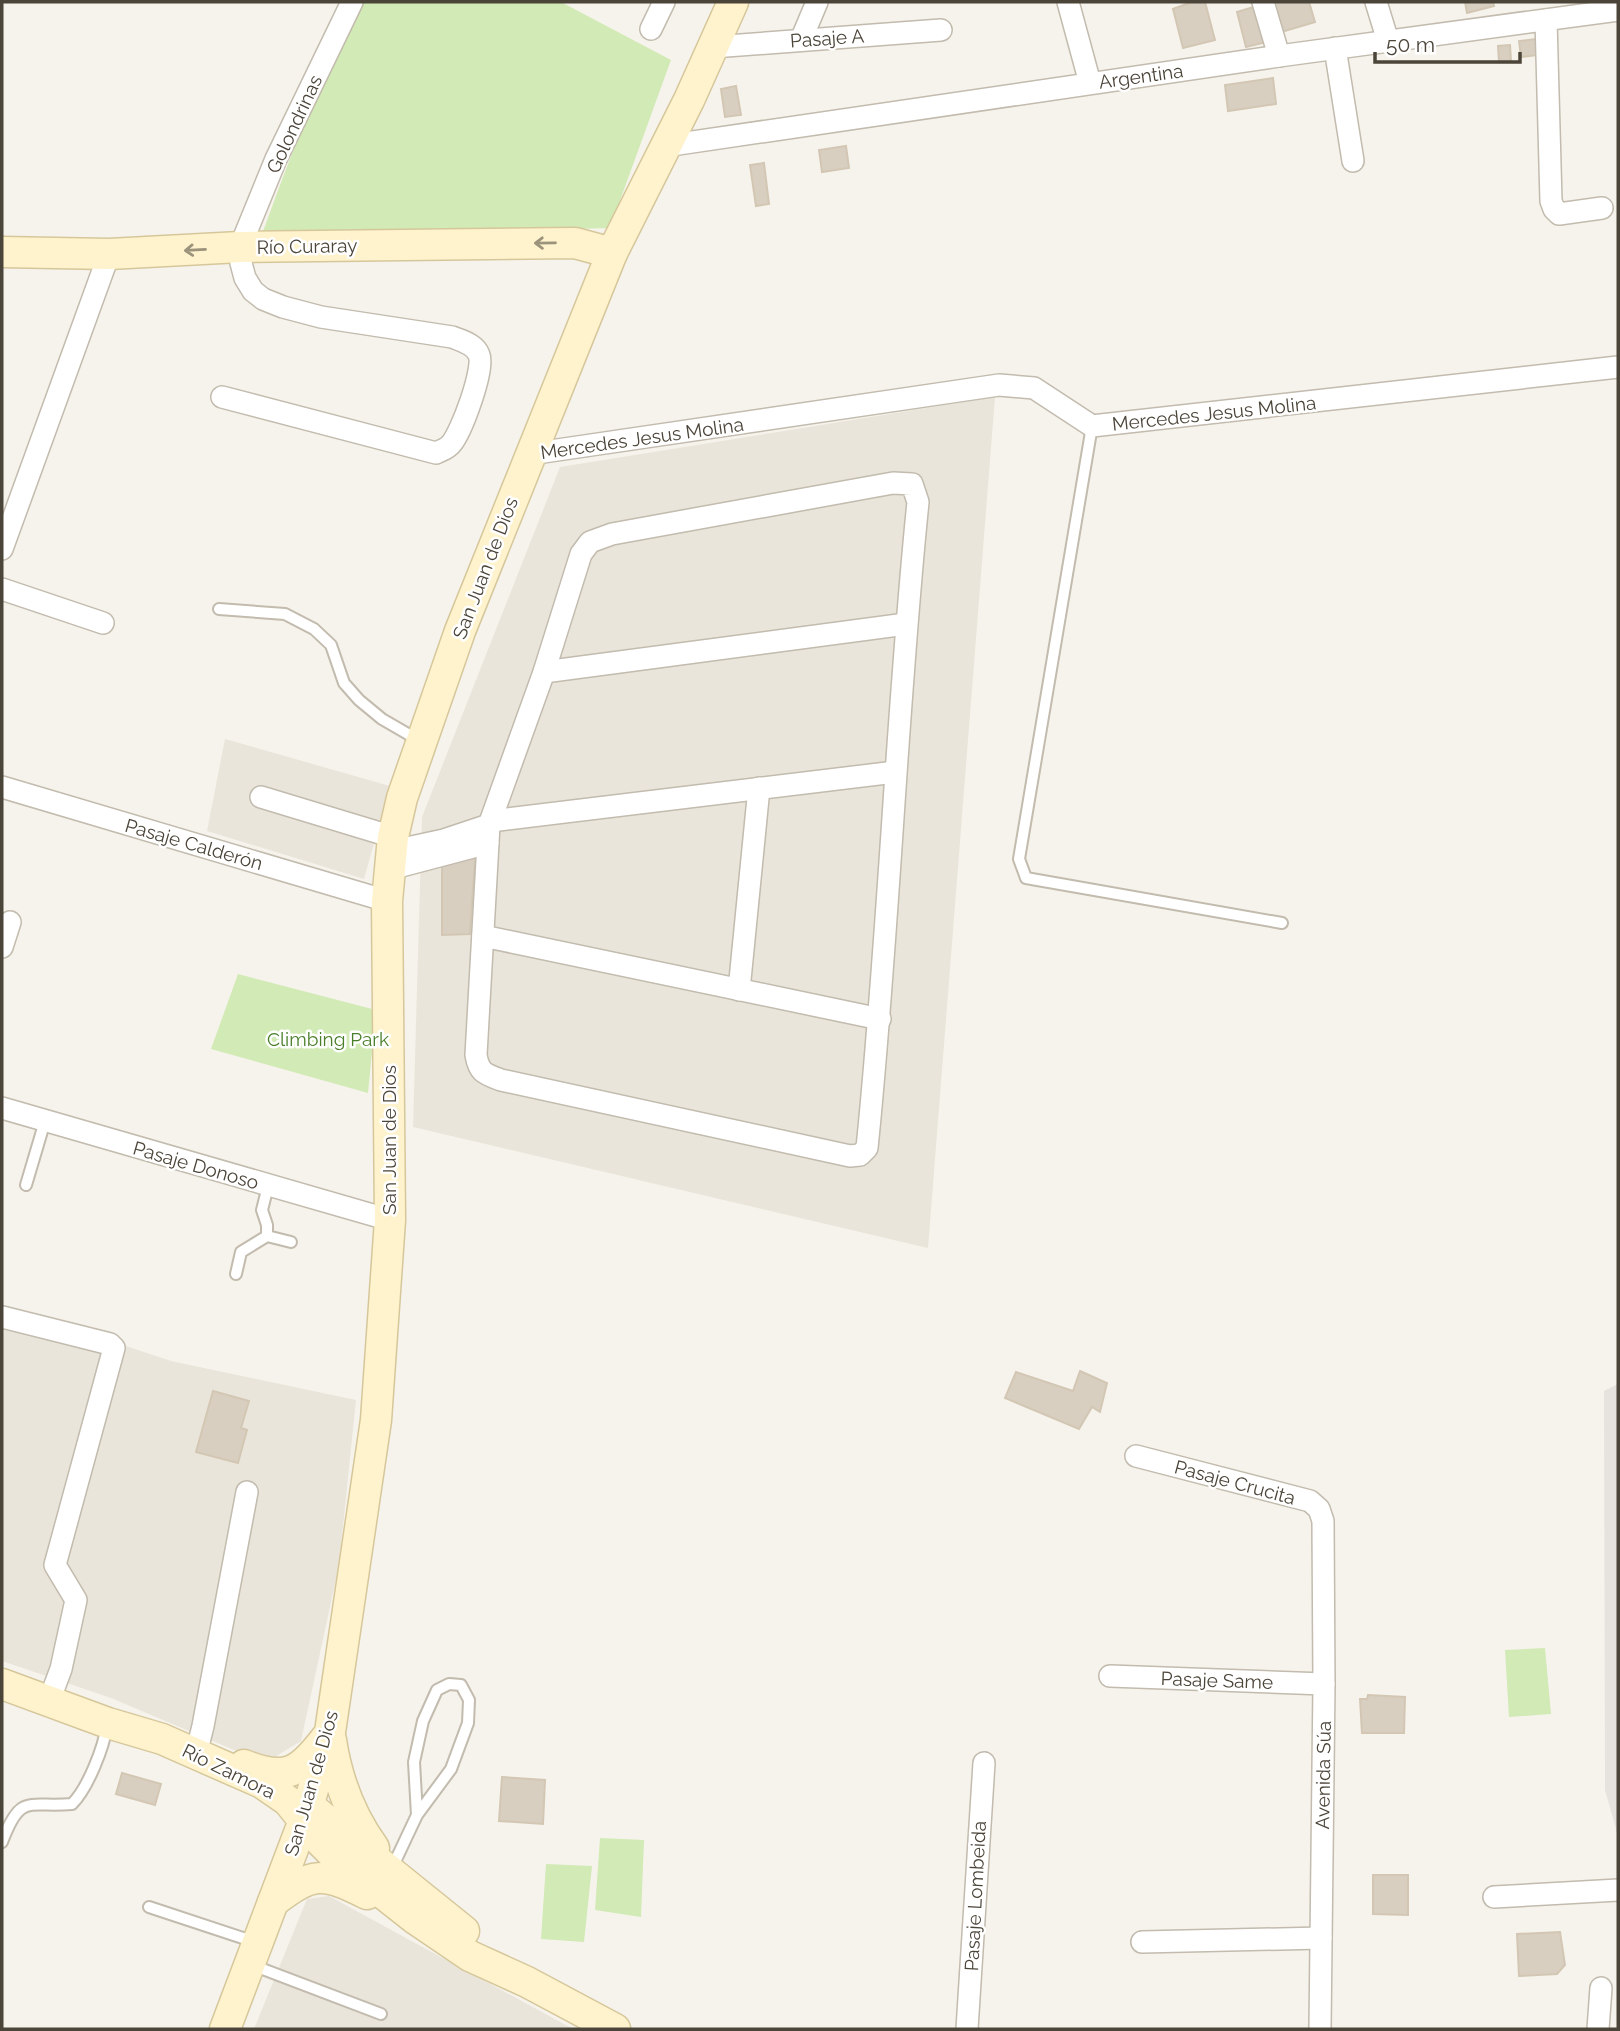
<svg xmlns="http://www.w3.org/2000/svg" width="1620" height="2031" font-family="Raleway,sans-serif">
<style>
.residential{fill:#eae5da}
.industrial{fill:#e6e2dd}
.green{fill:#d2eab5}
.building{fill:#d8cfc1;stroke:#d3c7b4;stroke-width:2}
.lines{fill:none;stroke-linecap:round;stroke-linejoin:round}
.lane-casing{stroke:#c2bbae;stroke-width:14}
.street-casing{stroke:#c2bbae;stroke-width:24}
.secondary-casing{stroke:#d6c79b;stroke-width:33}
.lane{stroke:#fff;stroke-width:10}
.street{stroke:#fff;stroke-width:21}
.secondary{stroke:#fff3cd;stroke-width:30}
.oneway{stroke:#9c937c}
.labels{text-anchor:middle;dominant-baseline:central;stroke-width:5;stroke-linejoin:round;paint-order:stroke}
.street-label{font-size:19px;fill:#4b4439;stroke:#fff}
.park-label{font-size:19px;fill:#4a7f2a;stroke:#fff}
</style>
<rect width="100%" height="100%" fill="#f6f3ec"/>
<g class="residential">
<polygon points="995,397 928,1248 413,1127 422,817 560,467"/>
<polygon points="225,739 390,786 364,879 207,831"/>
<polygon points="2,1305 171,1361 356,1400 339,1565 301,1741 265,1763 111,1698 2,1661"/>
<polygon points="329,1896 573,2029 254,2029 307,1899"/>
</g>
<polygon class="industrial" points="1618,1384 1618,1836 1605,1790 1604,1391"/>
<g class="green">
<path d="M364,2H561L671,60L610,228L261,237C290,157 320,75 364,2Z"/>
<polygon points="238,974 376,1010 368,1093 211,1049"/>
<polygon points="1545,1648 1551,1714 1509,1717 1505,1650"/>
<polygon points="600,1838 644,1840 641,1917 595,1910"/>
<polygon points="546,1864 592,1866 584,1942 541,1939"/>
</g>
<g class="building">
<polygon points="1192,2 1205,2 1215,40 1183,48 1173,9"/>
<polygon points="1269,2 1309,2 1315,22 1278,33"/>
<polygon points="1465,2 1493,2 1494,6 1467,13"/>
<polygon points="1257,6 1266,42 1246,47 1237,12"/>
<polygon points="1544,38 1546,54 1521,57 1519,41"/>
<polygon points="1510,45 1511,61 1499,62 1498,46"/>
<polygon points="1273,78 1276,104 1228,111 1225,85"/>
<polygon points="736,86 741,115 725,117 721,89"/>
<polygon points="846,146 849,168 822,172 819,150"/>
<polygon points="764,163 769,204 756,206 750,165"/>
<polygon points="467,855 475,859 470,934 442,935 442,865"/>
<polygon points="1080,1371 1107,1383 1100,1412 1092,1407 1079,1429 1005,1398 1016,1372 1073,1391"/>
<polygon points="213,1391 249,1401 241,1428 247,1430 238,1463 196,1452"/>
<polygon points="1368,1695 1405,1697 1404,1733 1362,1733 1360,1699 1367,1699"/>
<polygon points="122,1773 161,1784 155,1805 116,1794"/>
<polygon points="502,1777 545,1780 543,1824 499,1821"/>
<polygon points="1373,1875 1408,1875 1408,1915 1373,1914"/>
<polygon points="1560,1932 1565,1965 1557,1974 1519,1976 1517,1934"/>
</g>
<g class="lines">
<g class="lane-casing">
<g id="lane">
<polyline points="1092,426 1019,859 1026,878 1282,923"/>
<polyline points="219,609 285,614 314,629 331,645 344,683 359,700 382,719 420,741"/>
<polyline points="26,1185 45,1121"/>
<polyline points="267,1236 291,1242"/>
<polyline points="236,1274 241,1252 267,1236 267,1225 262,1210 268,1186"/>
<path d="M2,1842C21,1792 28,1808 72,1804C88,1788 104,1747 107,1725"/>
<polyline points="392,1868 417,1815 451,1769 468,1723 469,1700 461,1685 449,1684 437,1690 423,1721 414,1762 417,1815"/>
<polyline points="149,1907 255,1942"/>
<polyline points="252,1965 381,2014"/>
</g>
</g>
<g class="street-casing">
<g id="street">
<polyline points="1068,2 1090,83"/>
<polyline points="1263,2 1279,56"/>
<polyline points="1376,2 1388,41"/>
<polyline points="1546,20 1551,201 1554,209 1559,214 1602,208"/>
<polyline points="651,29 664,2"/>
<polyline points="801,40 817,2"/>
<polyline points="713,47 941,30"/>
<polyline points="1335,48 1353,161"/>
<polyline points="665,146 1279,56 1618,10"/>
<path d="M222,397L436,453C442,450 447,449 451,444C461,433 485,369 479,355C475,344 462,341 452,337L321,317L283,307L263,299L253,291L245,278L241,263L240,247L276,159L352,2"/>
<polyline points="530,454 999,385 1034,388 1092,426 1618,367"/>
<path d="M893,483L912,484L918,502C896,717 889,933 867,1148L860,1155L850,1156L501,1080C485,1074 479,1073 476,1055L489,825L544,672L581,554L590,542L612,534Z"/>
<polyline points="2,549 109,254"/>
<polyline points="2,589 103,623"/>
<polyline points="544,672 906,624"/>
<polyline points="2,787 387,901"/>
<polyline points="261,797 393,837"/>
<polyline points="491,821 895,772"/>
<polyline points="393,851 444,840 489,825"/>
<polyline points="390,869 488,843"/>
<polyline points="483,936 880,1019"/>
<polyline points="2,947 10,922"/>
<polyline points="739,990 759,788"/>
<polyline points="2,1108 390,1220"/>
<polyline points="2,1317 110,1344 114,1348 55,1565 76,1600 61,1669 49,1701"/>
<polyline points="1136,1456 1310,1501 1319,1509 1323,1521 1324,1684 1320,2029"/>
<polyline points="1110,1676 1324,1684"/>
<polyline points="198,1746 203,1726 247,1492"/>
<polyline points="1494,1897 1618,1890"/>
<polyline points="1142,1942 1321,1938"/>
<polyline points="967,2029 984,1763"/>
<polyline points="1598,2029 1601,1988"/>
</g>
</g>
<g class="secondary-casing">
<g id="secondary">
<polyline points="2,252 109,254 240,247 575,243 612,253"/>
<polyline points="2,1684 108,1723 162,1739 262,1783 288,1801 321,1842 334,1855 414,1918 470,1956 527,1982 615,2029"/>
<path d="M331,1740C337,1780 350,1815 374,1848"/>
<path d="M244,1765C287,1782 300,1772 326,1738"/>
<polyline points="309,1806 464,1931"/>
<path d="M273,1902C313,1871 323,1872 367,1894"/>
<polyline points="225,2029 304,1820 330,1732 376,1420 390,1220 387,901 393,837 402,798 460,631 612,253 689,100 733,2"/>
</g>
</g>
<use href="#lane" class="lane"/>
<use href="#street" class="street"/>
<use href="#secondary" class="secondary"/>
</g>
<defs><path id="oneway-shaft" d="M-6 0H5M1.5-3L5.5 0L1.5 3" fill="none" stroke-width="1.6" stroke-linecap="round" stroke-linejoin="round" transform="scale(1.75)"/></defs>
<g class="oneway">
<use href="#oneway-shaft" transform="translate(545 243) rotate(179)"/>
<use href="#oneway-shaft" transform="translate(195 250) rotate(177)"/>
</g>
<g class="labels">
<g class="street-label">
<text transform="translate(827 38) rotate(-4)">Pasaje A</text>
<text transform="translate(1141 76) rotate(-8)">Argentina</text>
<text transform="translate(294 124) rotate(-65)">Golondrinas</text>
<text transform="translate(307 246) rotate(-1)">Río Curaray</text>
<text transform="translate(1214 413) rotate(-6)">Mercedes Jesus Molina</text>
<text transform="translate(642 438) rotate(-8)">Mercedes Jesus Molina</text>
<text transform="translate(485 568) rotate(-69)">San Juan de Dios</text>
<text transform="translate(194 844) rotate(16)">Pasaje Calderón</text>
<text transform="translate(389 1140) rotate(-90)">San Juan de Dios</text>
<text transform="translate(196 1165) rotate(16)">Pasaje Donoso</text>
<text transform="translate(1235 1482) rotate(15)">Pasaje Crucita</text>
<text transform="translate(1217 1680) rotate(2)">Pasaje Same</text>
<text transform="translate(229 1771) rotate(26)">Río Zamora</text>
<text transform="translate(1323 1775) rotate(-89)">Avenida Súa</text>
<text transform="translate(311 1783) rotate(-74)">San Juan de Dios</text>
<text transform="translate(975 1896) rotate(-87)">Pasaje Lombeida</text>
</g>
<g class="park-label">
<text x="328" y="1039">Climbing Park</text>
</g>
</g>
<rect width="1620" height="2031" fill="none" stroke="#4b4439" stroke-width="7"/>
<path d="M1375 52v10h145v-10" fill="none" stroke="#4b4439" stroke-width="3.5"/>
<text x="1386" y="52" font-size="21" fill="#4b4439" stroke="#ffffff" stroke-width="5" paint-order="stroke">50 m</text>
</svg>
